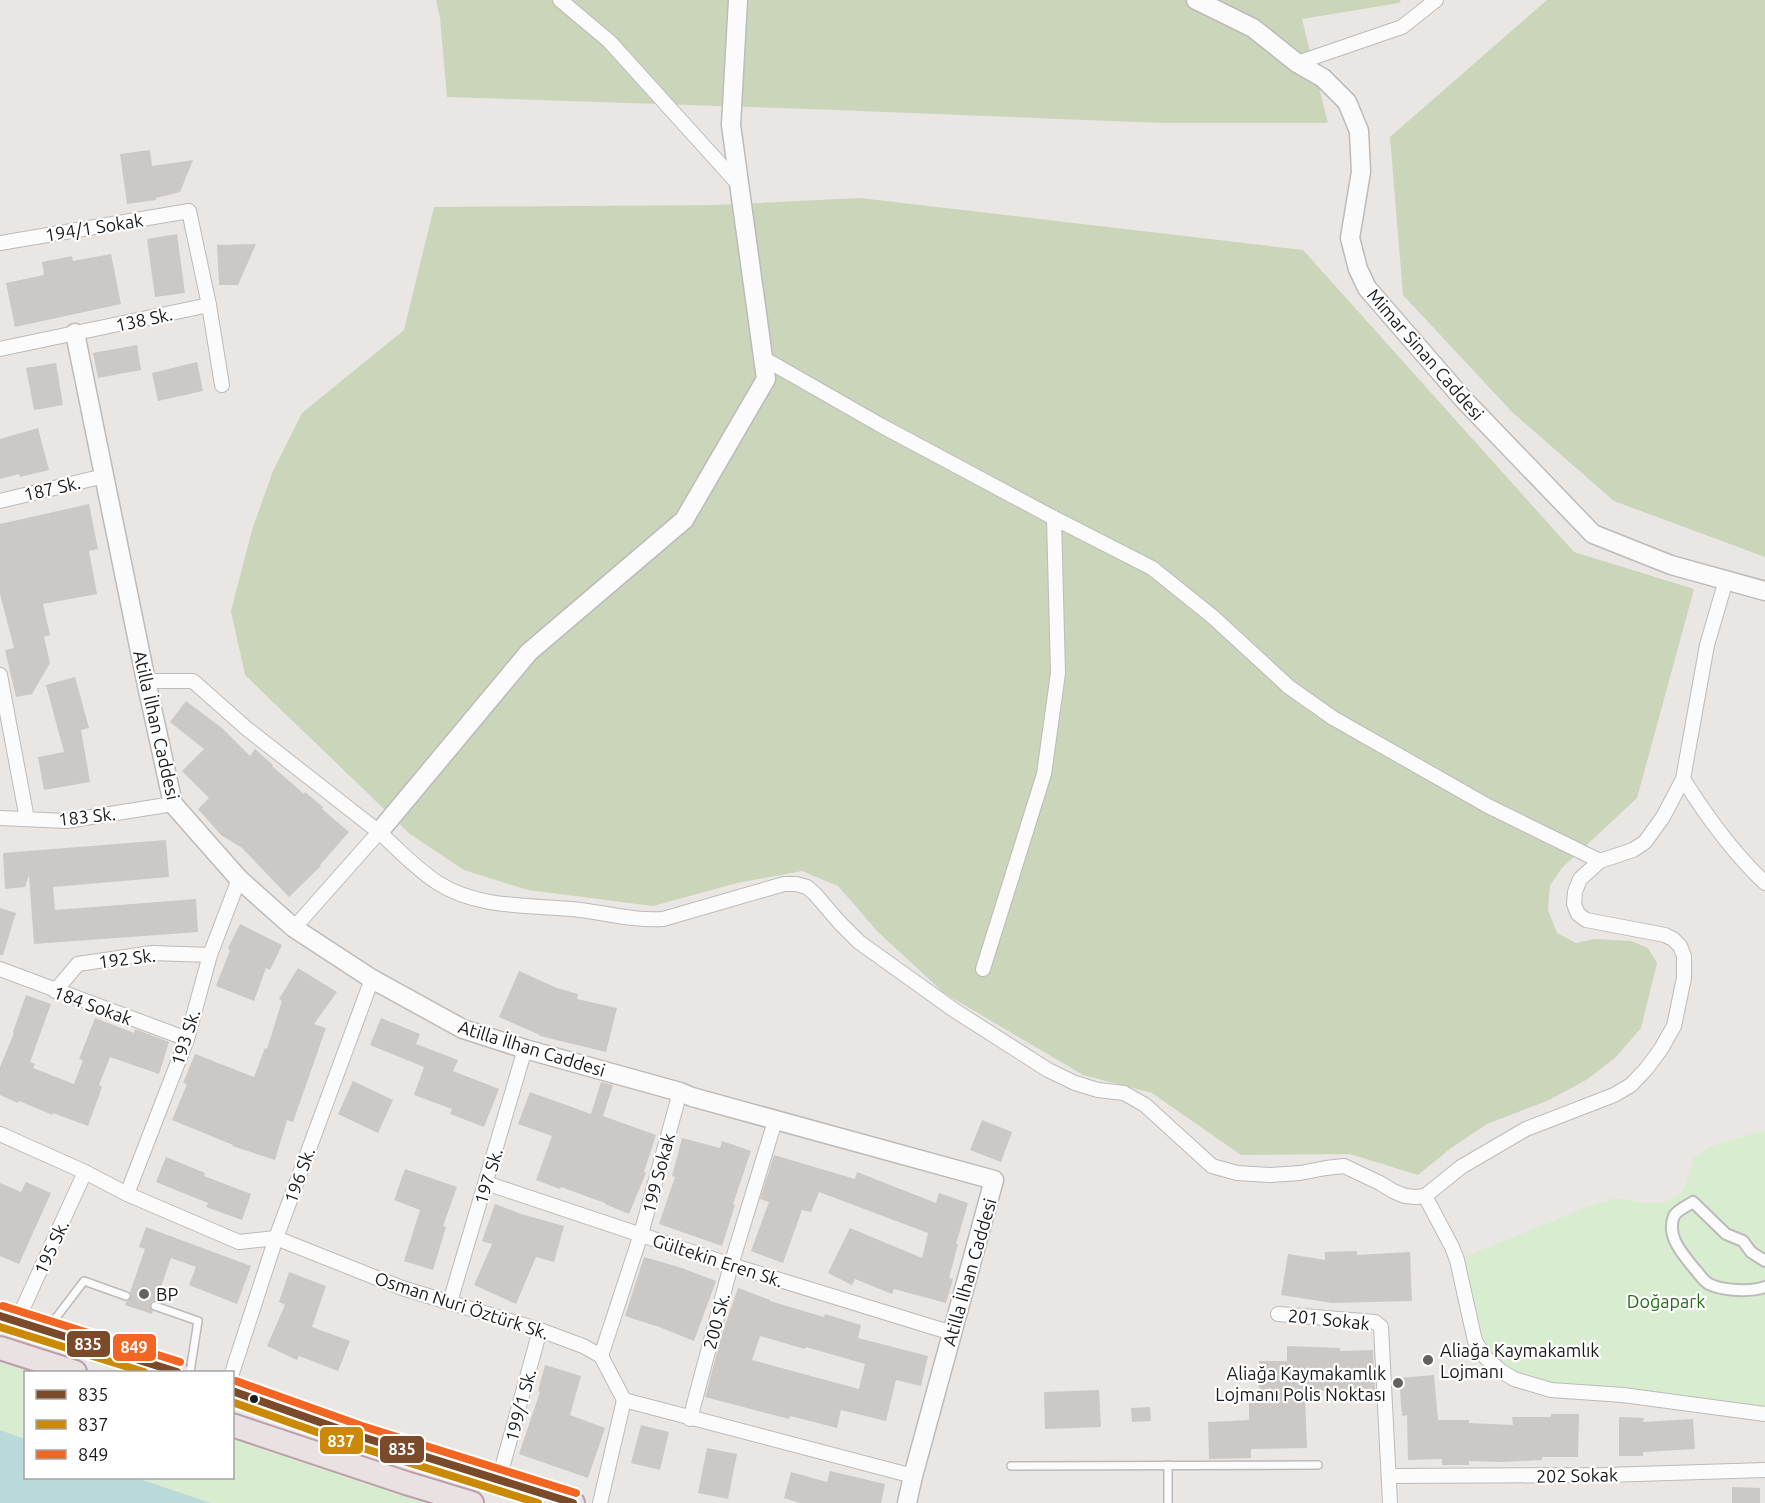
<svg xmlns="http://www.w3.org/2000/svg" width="1765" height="1503" font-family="Ubuntu,sans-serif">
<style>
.forest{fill:#cbd5ba}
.park{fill:#d8edd0}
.water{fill:#b9dad8}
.building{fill:#ccc8c6;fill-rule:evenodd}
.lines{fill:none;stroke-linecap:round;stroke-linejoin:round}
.service-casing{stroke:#bcbbba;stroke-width:10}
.pedestrian-casing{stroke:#bcbbba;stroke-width:14}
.minor-casing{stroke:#bcbbba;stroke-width:16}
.tertiary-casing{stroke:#bcbbba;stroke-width:21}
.trunk-casing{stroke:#bb9dae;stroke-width:26}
.service{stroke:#fcfbfb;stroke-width:7}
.pedestrian{stroke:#fcfbfb;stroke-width:10}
.minor{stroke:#fcfbfb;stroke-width:14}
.tertiary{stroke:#fcfbfb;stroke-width:18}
.trunk{stroke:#eae2e2;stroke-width:22}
.bus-1-casing{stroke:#fff;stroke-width:12}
.bus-2-casing{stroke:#fff;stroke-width:12}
.bus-3-casing{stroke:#fff;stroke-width:12}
.bus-1{stroke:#7a4b2a;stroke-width:8}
.bus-2{stroke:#cb8a05;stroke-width:8}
.bus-3{stroke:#f26522;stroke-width:8}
.poi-dot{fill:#636261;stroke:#fff;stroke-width:2}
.bus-dot{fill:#1b1b1b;stroke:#fff;stroke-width:2}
.labels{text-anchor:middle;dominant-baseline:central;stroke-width:4.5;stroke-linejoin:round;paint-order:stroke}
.street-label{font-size:18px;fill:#1b1b1b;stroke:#fff}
.poi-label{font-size:18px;fill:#1b1b1b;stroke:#fff;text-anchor:start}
.park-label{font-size:18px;fill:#266d15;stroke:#fff}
.line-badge{stroke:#fff;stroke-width:2}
.badge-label{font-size:16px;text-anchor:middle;font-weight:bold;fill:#fff}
</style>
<rect width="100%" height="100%" fill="#e9e6e3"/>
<g class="forest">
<polygon points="436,0 1401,0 1399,3 1302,19 1328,123 1162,123 811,109 447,97 440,18"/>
<polygon points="1547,0 1765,0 1765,557 1614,501 1513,413 1403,295 1390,137"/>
<polygon points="860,198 1303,250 1574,552 1694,589 1637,798 1562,868 1550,885 1548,910 1557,933 1576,943 1595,939 1631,941 1648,948 1657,963 1641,1028 1615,1058 1586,1080 1549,1100 1487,1124 1451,1148 1418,1175 1350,1154 1241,1155 1152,1093 1083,1075 944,993 878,932 838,886 802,871 737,883 653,906 528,890 464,870 410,834 245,675 231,611 252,530 273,471 302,413 404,330 434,207 717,205"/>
</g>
<g class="park">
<path d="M1765,1131V1414L1551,1390L1486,1358L1457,1260L1600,1202C1608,1200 1615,1198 1623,1199C1639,1201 1657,1207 1673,1199C1690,1191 1686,1174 1693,1160C1702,1144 1748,1136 1765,1131Z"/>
<polygon points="0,1348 75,1372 26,1372 25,1439 0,1430"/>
<polygon points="233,1425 472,1503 211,1503 137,1478 232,1478"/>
</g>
<polygon class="water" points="0,1430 25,1439 26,1478 137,1478 211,1503 0,1503"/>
<g class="building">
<polygon points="150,150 152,166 193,160 180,192 156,198 156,200 127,204 120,154"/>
<polygon points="177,234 185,293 155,297 147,239"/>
<polygon points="256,244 238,285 219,285 217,245"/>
<polygon points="111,254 121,304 15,327 6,283 44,275 42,262 72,256 73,261"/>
<polygon points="137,345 141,370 98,378 93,353"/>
<polygon points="197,362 203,391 158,401 152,373"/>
<polygon points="56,363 63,405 34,410 26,368"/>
<polygon points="38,428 49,470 20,477 19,474 0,479 0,439"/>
<polygon points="89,504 98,549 89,551 97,594 43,604 50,635 44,637 50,663 32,694 16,697 5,650 14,648 0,594 0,524"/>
<polygon points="75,677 89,728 81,730 90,782 44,790 38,757 64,752 46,685"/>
<polygon points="186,701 222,728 250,756 255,749 273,765 272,766 304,794 305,792 323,807 322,809 349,832 320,865 321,866 289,897 242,848 221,835 198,809 209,798 182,771 204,749 170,722"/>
<polygon points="166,840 169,877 53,887 55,910 196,899 198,932 34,944 29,875 25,887 5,889 3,853"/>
<polygon points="0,908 16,913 3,955 0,955"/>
<polygon points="240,924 282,945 270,970 266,968 254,1001 216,986 230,950 228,948"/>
<polygon points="298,968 337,992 314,1024 326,1028 293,1122 287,1120 275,1160 232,1146 233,1145 172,1120 187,1084 183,1083 195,1054 254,1077 265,1048 267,1049 282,1001 279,999"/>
<polygon points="519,971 557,988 578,994 577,999 617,1008 606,1052 540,1036 540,1035 499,1017"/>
<polygon points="26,995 51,1004 30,1062 35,1064 33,1068 74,1084 83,1060 79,1059 95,1018 134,1033 135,1029 169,1042 159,1074 110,1057 99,1085 102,1087 88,1126 53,1113 53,1115 19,1101 18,1103 0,1095 0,1067 14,1033 13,1032"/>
<polygon points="381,1018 420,1034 416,1044 458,1060 453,1071 499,1089 484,1127 450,1114 452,1109 414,1095 424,1067 370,1045"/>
<polygon points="353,1081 393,1100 378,1133 338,1114"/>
<polygon points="601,1082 613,1085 603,1116 656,1135 644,1172 646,1173 629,1214 605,1204 605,1203 561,1187 560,1189 536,1180 552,1136 518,1124 530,1092 591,1114"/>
<polygon points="982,1120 1012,1132 1001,1162 970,1150"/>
<polygon points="682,1138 720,1148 722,1141 751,1151 733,1204 735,1205 722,1246 659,1224 675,1177 672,1176"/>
<polygon points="774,1155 855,1179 857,1172 936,1203 939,1193 968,1203 956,1244 958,1244 949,1278 953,1279 946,1303 894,1289 892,1294 855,1279 852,1285 828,1273 850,1228 922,1258 928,1233 819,1192 811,1212 802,1210 783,1263 751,1251 769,1202 760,1199"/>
<polygon points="166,1157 205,1173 204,1176 251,1194 242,1220 206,1207 208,1203 156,1182"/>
<polygon points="405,1169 457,1187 443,1226 446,1227 433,1270 404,1261 420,1210 394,1200"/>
<polygon points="26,1182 51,1193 19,1264 0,1256 0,1183 21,1192"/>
<polygon points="495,1204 521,1214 564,1226 554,1262 536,1257 516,1304 474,1285 492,1244 482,1241"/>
<polygon points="146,1227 251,1266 237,1304 189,1285 196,1267 171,1258 156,1301 152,1301 150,1305 153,1311 152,1314 125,1305 126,1302 131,1297 130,1292 145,1249 139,1247"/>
<polygon points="1357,1251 1357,1255 1410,1252 1412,1301 1332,1303 1281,1295 1288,1254 1325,1260 1325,1252"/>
<polygon points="644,1257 682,1268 716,1281 694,1341 659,1327 625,1316"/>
<polygon points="289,1272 326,1286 312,1327 350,1341 338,1371 299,1356 297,1360 267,1346 285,1305 279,1302"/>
<path d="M738,1288L770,1300V1301L824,1317L825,1314L861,1325L858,1338L928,1356L921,1386L896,1380L886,1421L841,1410L837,1428L790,1416L789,1419L705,1397L722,1334ZM760,1336L805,1349L806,1347L865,1364L859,1389L752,1360Z"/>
<polygon points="1287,1346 1340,1348 1340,1351 1373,1350 1375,1390 1315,1391 1315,1396 1305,1396 1307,1448 1251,1449 1251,1458 1209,1459 1208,1422 1249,1420 1249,1398 1259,1398 1259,1361 1287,1361"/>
<polygon points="545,1365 581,1376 570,1415 605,1428 588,1478 519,1454 540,1392 538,1391"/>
<polygon points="1434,1375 1438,1420 1469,1420 1469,1423 1513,1425 1512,1417 1551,1417 1551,1414 1579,1414 1578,1457 1542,1457 1542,1460 1502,1462 1469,1461 1469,1465 1442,1465 1442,1459 1408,1460 1407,1415 1402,1416 1399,1378"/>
<polygon points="1099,1390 1101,1427 1045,1429 1044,1392"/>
<polygon points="1150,1407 1151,1421 1132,1422 1131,1408"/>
<polygon points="1619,1417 1644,1418 1643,1422 1693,1419 1695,1449 1643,1452 1643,1456 1619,1456"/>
<polygon points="641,1425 669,1432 660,1470 631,1463"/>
<polygon points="707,1448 737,1454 728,1499 698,1493"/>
<polygon points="830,1471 885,1484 881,1503 800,1503 784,1498 791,1472 827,1482"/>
<polygon points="1732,1487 1760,1488 1760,1503 1732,1503"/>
</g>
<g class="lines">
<g class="service-casing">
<g id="service">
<polyline points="155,1306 198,1321 190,1372"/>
<polyline points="49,1327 84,1281 126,1296"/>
<polyline points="1168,1465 1168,1503"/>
<polyline points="1011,1466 1318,1465"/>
</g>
</g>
<g class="pedestrian-casing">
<path id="pedestrian" d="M1765,1261L1751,1252L1743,1241L1726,1234L1693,1202C1687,1206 1677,1210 1674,1216C1666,1236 1682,1253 1693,1267C1698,1272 1703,1281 1709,1284C1723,1291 1751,1292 1765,1287"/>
</g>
<g class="minor-casing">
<g id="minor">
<polyline points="560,0 609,41 740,186"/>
<polyline points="1297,63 1402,27 1436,0"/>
<polyline points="0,243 189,211 209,305"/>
<polyline points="0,349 209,305 222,385"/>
<polyline points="763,358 882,426 1054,518 1152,568 1213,617 1289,687 1333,718 1488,806 1600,861 1633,850 1645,842 1663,817 1683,779 1707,645 1726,580"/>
<polyline points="0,501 104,476"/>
<polyline points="0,675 27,819"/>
<polyline points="146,681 193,681 246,728 379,832 294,928"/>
<path d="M1683,779C1707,817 1732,852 1765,883"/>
<polyline points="0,818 66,821 173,804"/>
<path d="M379,832C398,849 416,869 438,883C477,908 527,905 572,909C603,912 632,921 663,919L784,884H796L807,887L815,894L839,922L859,942L954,1010L1048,1070L1075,1083L1098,1090L1124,1093L1145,1105L1212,1166L1237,1173L1270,1175L1300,1173L1326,1168L1344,1166L1380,1183L1393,1191L1405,1196L1416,1197L1425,1196L1461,1167L1526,1129L1614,1095L1631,1085L1647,1068L1661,1049L1674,1026L1684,978V956L1680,946L1673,939L1665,935L1586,920L1578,914L1574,904L1575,892L1580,879L1600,861"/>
<polyline points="0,969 187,1039"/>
<polyline points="983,969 1044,774 1058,673 1054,518"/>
<polyline points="55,991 78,964 152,953 210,955"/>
<polyline points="0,1134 85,1172 127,1194 239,1242 276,1238 402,1288 540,1330 583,1346 601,1356 624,1400 913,1476"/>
<polyline points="486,1183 731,1265 952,1333"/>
<polyline points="127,1194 187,1039 210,955 239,879"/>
<polyline points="1425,1196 1452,1247 1457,1260 1475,1341 1486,1358 1501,1371 1514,1379 1551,1390 1623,1395 1765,1414"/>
<polyline points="450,1302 525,1049"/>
<polyline points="1278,1314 1375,1322 1381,1327 1390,1503"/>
<polyline points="17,1321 85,1172"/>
<polyline points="601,1356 641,1234 680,1092"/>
<polyline points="232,1373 276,1238 372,979"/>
<polyline points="690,1419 731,1265 775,1121"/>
<polyline points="1389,1476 1605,1475 1765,1470"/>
<polyline points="499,1479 540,1330"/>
<polyline points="600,1503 624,1400"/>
</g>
</g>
<g class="tertiary-casing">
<g id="tertiary">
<polyline points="1196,0 1253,28 1297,63 1323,78 1347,102 1359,131 1361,172 1350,238 1358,269 1367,288 1464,400 1593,534 1671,565 1765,591"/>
<polyline points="75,333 146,681 173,804 239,879 294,928 372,979 463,1029 525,1049 680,1092 692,1097 994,1180 913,1476 907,1503"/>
<polyline points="379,832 529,652 684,520 766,379 731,125 738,0"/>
</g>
</g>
<g class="trunk-casing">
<g id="trunk">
<polyline points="0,1316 177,1372"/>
<polyline points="0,1348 75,1372"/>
<path d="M232,1391C344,1435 459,1466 573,1503"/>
<polyline points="232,1425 406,1483 472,1503"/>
</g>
</g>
<use href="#service" class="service"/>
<use href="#pedestrian" class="pedestrian"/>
<use href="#minor" class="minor"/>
<use href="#tertiary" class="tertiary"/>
<use href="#trunk" class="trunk"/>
<g class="bus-1-casing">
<g id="bus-1">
<polyline points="0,1316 177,1372"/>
<polyline points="232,1391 359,1436 573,1503"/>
</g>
</g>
<g class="bus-2-casing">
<g id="bus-2">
<polyline points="0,1327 144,1372"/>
<polyline points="232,1402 356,1446 538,1503"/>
</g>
</g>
<g class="bus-3-casing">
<g id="bus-3">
<polyline points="3,1306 180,1362"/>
<polyline points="236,1381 362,1426 576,1493"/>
</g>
</g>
<use href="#bus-1" class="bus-1"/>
<use href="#bus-2" class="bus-2"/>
<use href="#bus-3" class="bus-3"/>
</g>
<g class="poi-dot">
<circle cx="144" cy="1294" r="6"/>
<circle cx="1428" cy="1360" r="6"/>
<circle cx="1398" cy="1383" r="6"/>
</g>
<circle class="bus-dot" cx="254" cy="1399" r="5"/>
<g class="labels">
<g class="street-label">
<text transform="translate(94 227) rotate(-9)">194/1 Sokak</text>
<text transform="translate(144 319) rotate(-12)">138 Sk.</text>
<text transform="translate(1426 354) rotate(49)">Mimar Sinan Caddesi</text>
<text transform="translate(52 488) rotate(-13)">187 Sk.</text>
<text transform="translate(157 725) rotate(77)">Atilla İlhan Caddesi</text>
<text transform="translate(87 816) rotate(-6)">183 Sk.</text>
<text transform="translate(127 958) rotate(-7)">192 Sk.</text>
<text transform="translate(93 1005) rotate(20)">184 Sokak</text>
<text transform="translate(185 1037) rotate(-72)">193 Sk.</text>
<text transform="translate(532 1048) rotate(17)">Atilla İlhan Caddesi</text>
<text transform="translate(658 1173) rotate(-75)">199 Sokak</text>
<text transform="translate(299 1175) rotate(-70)">196 Sk.</text>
<text transform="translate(488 1176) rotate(-73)">197 Sk.</text>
<text transform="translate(51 1247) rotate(-65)">195 Sk.</text>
<text transform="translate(718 1260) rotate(18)">Gültekin Eren Sk.</text>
<text transform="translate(969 1272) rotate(-74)">Atilla İlhan Caddesi</text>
<text transform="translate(462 1305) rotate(18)">Osman Nuri Öztürk Sk.</text>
<text transform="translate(1329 1319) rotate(6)">201 Sokak</text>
<text transform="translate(716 1321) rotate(-75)">200 Sk.</text>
<text transform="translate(520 1405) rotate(-75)">199/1 Sk.</text>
<text transform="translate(1577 1475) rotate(-1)">202 Sokak</text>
</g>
<g class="poi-label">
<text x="156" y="1294">BP</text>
<text x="1440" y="1350">Aliağa Kaymakamlık<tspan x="1440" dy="21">Lojmanı</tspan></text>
<text x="1386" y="1373" text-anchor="end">Aliağa Kaymakamlık<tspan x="1386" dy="21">Lojmanı Polis Noktası</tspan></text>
</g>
<g class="park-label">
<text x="1666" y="1301">Doğapark</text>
</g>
</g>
<g class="line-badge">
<rect x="66" y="1330" width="45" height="28" rx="6" fill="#7a4b2a"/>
<rect x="112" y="1333" width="45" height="29" rx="6" fill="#f26522"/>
<rect x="319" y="1426" width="45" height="29" rx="6" fill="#cb8a05"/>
<rect x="379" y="1435" width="46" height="29" rx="6" fill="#7a4b2a"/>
</g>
<g class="badge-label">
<text x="88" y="1350">835</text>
<text x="134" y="1353">849</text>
<text x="341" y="1447">837</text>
<text x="402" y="1455">835</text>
</g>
<rect x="24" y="1371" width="210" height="108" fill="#ffffff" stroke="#a4a4a4" stroke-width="1.5"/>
<rect x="36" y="1390" width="30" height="9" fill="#7a4b2a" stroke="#a4a4a4" stroke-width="1.5"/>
<text x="78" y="1401" font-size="18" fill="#1b1b1b">835</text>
<rect x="36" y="1420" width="30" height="9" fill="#cb8a05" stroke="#a4a4a4" stroke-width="1.5"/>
<text x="78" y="1431" font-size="18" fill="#1b1b1b">837</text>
<rect x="36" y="1450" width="30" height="9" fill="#f26522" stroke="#a4a4a4" stroke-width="1.5"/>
<text x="78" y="1461" font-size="18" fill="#1b1b1b">849</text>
</svg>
